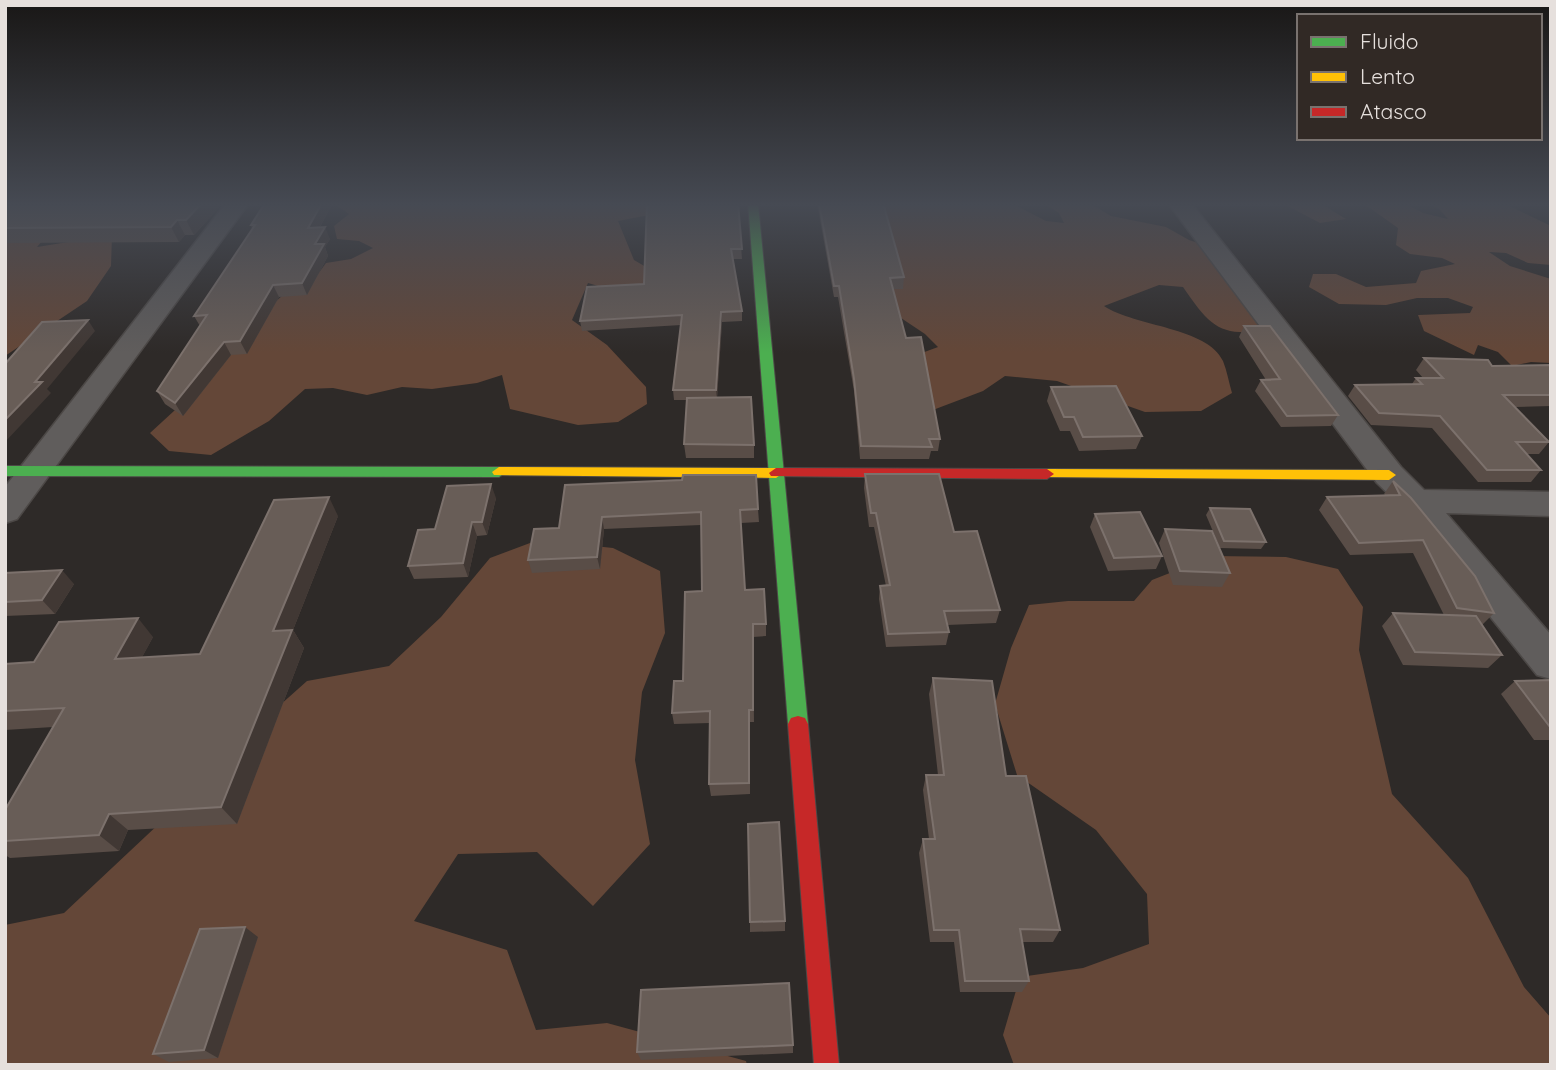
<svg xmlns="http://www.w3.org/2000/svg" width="1556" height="1070" font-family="Quicksand,sans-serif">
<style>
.green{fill:#644738}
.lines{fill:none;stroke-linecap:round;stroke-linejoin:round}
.street-casing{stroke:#4c4846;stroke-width:3}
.fast-casing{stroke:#4c4846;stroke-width:2}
.slow-casing{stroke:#4c4846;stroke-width:2}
.jam-casing{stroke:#4c4846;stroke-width:2}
.street{fill:#605d5c;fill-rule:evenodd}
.fast{fill:#4caf50;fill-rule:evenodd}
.slow{fill:#ffc107;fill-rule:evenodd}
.jam{fill:#c62828;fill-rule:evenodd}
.wall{fill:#594d47}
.shaded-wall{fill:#413834}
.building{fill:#685d57;stroke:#7c716c;stroke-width:2}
</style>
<rect width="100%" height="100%" fill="#2e2a28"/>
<g class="green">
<polygon points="151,203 49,233 37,247 112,235 111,266 87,301 5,356 5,216"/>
<polygon points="333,203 689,203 675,210 618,221 634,260 677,285 625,294 588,283 572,320 607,345 646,387 647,404 618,422 578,425 510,409 502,375 477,383 432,389 402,387 367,395 333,388 305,389 269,421 211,455 169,451 150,433 187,399 263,313 283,295 310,285 326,263 351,259 373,248 359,241 337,239 334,226 349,214"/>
<path d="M854,203H1011L1046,221L1064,223L1059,213L1043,203H1089L1111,216L1166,227L1189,240L1217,249L1272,330C1220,337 1212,329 1183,287L1159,285L1104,306C1136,327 1207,327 1223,361C1227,371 1229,383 1232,393L1201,411L1145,412L1057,381L1005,376L983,391L925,413L911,357L938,347L925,334L877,302Z"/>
<polygon points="1282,203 1320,203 1346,219 1320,223"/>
<polygon points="1358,203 1404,203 1423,213 1448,219 1439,209 1427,203 1503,203 1551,226 1551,265 1528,263 1506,253 1489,252 1510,266 1551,279 1551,363 1531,362 1512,366 1498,352 1478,345 1474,355 1424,331 1418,315 1470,313 1473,307 1448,298 1417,298 1386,305 1339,304 1309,287 1313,274 1336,274 1366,287 1416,283 1421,271 1455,264 1442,258 1410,254 1396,245 1398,228 1370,208"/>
<polygon points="538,540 613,548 660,571 665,633 642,692 635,760 650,844 593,906 537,852 458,854 414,921 507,950 536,1030 607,1023 746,1061 747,1065 5,1065 5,925 64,913 162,821 252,730 307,681 389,666 441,617 490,558"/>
<polygon points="1213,556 1286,557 1338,569 1363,607 1359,650 1392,794 1468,878 1524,987 1551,1018 1551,1065 1014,1065 1003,1035 1020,977 1083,968 1149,944 1147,894 1096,830 1017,775 995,704 1011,648 1029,605 1068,601 1134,601 1152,580"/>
</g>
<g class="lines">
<g class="street-casing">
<g id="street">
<polygon points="226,203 249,203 17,519 5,523 5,487"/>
<polygon points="1168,203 1191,203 1401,467 1424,490 1551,492 1551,516 1446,513 1551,635 1551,679 1537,675 1404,509 1377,483"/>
</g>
</g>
<g class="fast-casing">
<g id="fast">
<polygon points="748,203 758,203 808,724 805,730 798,732 791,730 788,724"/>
<polygon points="5,466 499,467 506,472 499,477 5,476"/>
</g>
</g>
<g class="slow-casing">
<g id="slow">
<polygon points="499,467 776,468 783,473 776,478 494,475 492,472"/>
<polygon points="1047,469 1389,470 1396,475 1389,480 1042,477 1040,474"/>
</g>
</g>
<g class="jam-casing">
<g id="jam">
<polygon points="776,468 1047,469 1054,474 1047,479 771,476 769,473"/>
<polygon points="798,716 805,718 808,724 839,1065 814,1065 788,724 791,718"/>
</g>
</g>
<use href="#street" class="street"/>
<use href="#fast" class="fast"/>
<use href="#slow" class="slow"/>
<use href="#jam" class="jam"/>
</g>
<g class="wall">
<polygon points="5,203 223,203 194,235 185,235 179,242 5,243"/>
<polygon points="265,203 333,203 320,227 330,239 325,247 328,256 307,295 279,297 247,354 231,355 183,416 165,404 157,391 200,326 194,316 252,229 251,225"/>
<polygon points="738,203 742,259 733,259 742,311 742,321 722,322 717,398 754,445 754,458 686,458 684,444 687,400 674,400 673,390 681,325 582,331 580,321 644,284"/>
<polygon points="812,203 883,203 904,277 903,289 893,289 906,338 940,439 938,451 931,451 929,459 860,459 854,391 838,297 834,297 817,203"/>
<polygon points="1244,326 1338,415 1331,426 1281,427 1255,391 1261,380 1266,380 1239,337"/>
<polygon points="1424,358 1492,366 1551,365 1551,406 1515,407 1549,442 1539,454 1527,454 1541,470 1531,482 1478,482 1432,428 1371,425 1348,396 1355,385 1412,384 1416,378 1423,378 1416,370"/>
<polygon points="1051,387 1142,436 1136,449 1079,451 1070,431 1060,431 1047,401"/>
<polygon points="865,474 954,532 1000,610 996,623 947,625 949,632 946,645 886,647 879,599 880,586 886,586 874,527 869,527 864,488"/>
<polygon points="1393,481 1494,613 1482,625 1502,655 1488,668 1403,665 1382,626 1393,613 1444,615 1413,553 1350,555 1319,510 1327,497 1385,495 1384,494"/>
<polygon points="565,485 758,509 759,522 741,523 745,590 766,624 766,636 753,637 754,722 750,722 750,794 711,796 709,784 710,723 674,724 672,713 683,681 702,591 701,525 604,529 600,569 532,573 528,560 559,528"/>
<polygon points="496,498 487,535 477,536 468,577 414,579 408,566 435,529"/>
<polygon points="1210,508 1266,542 1261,549 1220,548 1206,515"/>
<polygon points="1095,514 1162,556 1156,569 1108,571 1090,527"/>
<polygon points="338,516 293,630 304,648 237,824 128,830 119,851 10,858 5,855 5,810 53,727 5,730 5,664 34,662 153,637 142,657 200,654"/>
<polygon points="1165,529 1230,573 1222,587 1173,585 1159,543"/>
<polygon points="5,573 74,584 55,614 5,616"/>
<polygon points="933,678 1006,776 1060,930 1053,942 1022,942 1029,981 1022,992 960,992 954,942 930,942 919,853 923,839 929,839 923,790 926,775 938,775 929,694"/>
<polygon points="1551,680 1551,740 1534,740 1501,694 1515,681"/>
<polygon points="785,921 785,931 750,932 750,922"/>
<polygon points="258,937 218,1058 169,1062 153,1054"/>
<polygon points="793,1045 793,1053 641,1060 637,1052"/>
</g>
<g class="shaded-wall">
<polygon points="202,203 223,203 194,235 186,220"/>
<polygon points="322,203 333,203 313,239 308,228"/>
<polygon points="177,220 185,235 179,242 171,227"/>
<polygon points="325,227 330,239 325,247 328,256 307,295 302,283 315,244"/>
<polygon points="273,285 279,297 247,354 240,341"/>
<polygon points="721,312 722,322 717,400 716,390"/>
<polygon points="88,320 95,331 47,389 51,393 5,442 5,420 35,382"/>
<polygon points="224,342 231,355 183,416 175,403"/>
<polygon points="491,484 496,498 487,535 482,522"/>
<polygon points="329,497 338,516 293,630 304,648 237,824 221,807 273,631"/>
<polygon points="602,517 604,529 600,569 597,557"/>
<polygon points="472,522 477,536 468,577 463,563"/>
<polygon points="62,570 74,584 55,614 42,600"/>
<polygon points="138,618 153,637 132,676 115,659"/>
<polygon points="109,814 128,830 119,851 99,835"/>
<polygon points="245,927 258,937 218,1058 204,1050"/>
</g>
<g class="building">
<polygon points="9,203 202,203 186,220 177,220 171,227 5,228 5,206"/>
<polygon points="265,203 322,203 308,228 325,227 315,244 324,244 302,283 273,285 240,341 224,342 175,403 157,391 207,315 194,316 255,225 251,225"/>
<polygon points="647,203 738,203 742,249 731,249 742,311 721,312 716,390 673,390 682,315 580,321 587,287 644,284"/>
<polygon points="819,203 883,203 904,277 890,278 906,338 921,337 940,439 929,439 932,447 861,446 854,379 839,286 834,286"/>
<polygon points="88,320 35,382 42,382 5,420 5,364 42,322"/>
<polygon points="1244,326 1270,326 1338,415 1287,416 1261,380 1280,379"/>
<polygon points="1424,358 1488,360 1492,366 1551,365 1551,395 1503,395 1549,442 1516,442 1541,470 1487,470 1440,416 1379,413 1355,385 1422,384 1416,378 1443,378"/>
<polygon points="1116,386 1142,436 1083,437 1074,417 1064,417 1051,387"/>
<polygon points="751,397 754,445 684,444 687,398"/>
<polygon points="865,474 939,474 954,532 977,531 1000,610 944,611 949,632 888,634 880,586 890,585 876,513 871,513"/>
<polygon points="683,475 756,475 758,509 740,510 745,590 764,589 766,624 753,624 753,710 749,710 749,783 709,784 710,711 672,713 674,681 683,681 685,592 702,591 701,512 602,517 597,557 528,560 534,529 559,528 565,485 682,480"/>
<polygon points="1393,481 1411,498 1475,576 1494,613 1457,608 1423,540 1359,543 1327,497 1400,495"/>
<polygon points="491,484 482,522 472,522 463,563 408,566 418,530 435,529 447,486"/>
<polygon points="329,497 273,631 292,630 221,807 109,814 99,835 5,841 5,810 64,708 5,711 5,664 34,662 59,622 138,618 115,659 200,654 274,500"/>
<polygon points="1210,508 1250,509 1266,542 1224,541"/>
<polygon points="1140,512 1162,556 1114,558 1095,514"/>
<polygon points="1165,529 1212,531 1230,573 1180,571"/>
<polygon points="62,570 42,600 5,602 5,573"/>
<polygon points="1393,613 1476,616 1502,655 1415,652"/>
<polygon points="933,678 992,681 1006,776 1026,776 1060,930 1020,929 1029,981 965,981 959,930 934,930 923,839 935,839 926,775 944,775"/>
<polygon points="1551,680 1551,727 1550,727 1515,681"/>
<polygon points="779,822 785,921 750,922 748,824"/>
<polygon points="245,927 204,1050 153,1054 200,929"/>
<polygon points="789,983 793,1045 637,1052 641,990"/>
</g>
<linearGradient id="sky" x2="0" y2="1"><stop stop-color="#191716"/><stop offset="0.58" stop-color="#464a53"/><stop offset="1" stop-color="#464a53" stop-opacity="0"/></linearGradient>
<rect width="1556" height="353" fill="url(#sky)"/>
<rect width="1556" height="1070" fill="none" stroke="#e6e0dd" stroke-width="14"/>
<rect x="1297" y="14" width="245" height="126" fill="#312925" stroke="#79726f" stroke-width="2"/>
<rect x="1311" y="37" width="35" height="10" fill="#4caf50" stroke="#79726f" stroke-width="2"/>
<text x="1360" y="49" font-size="21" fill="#e6e0dd">Fluido</text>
<rect x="1311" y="72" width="35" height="10" fill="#ffc107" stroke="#79726f" stroke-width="2"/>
<text x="1360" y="84" font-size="21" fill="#e6e0dd">Lento</text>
<rect x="1311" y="107" width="35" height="10" fill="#c62828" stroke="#79726f" stroke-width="2"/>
<text x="1360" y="119" font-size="21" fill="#e6e0dd">Atasco</text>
</svg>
